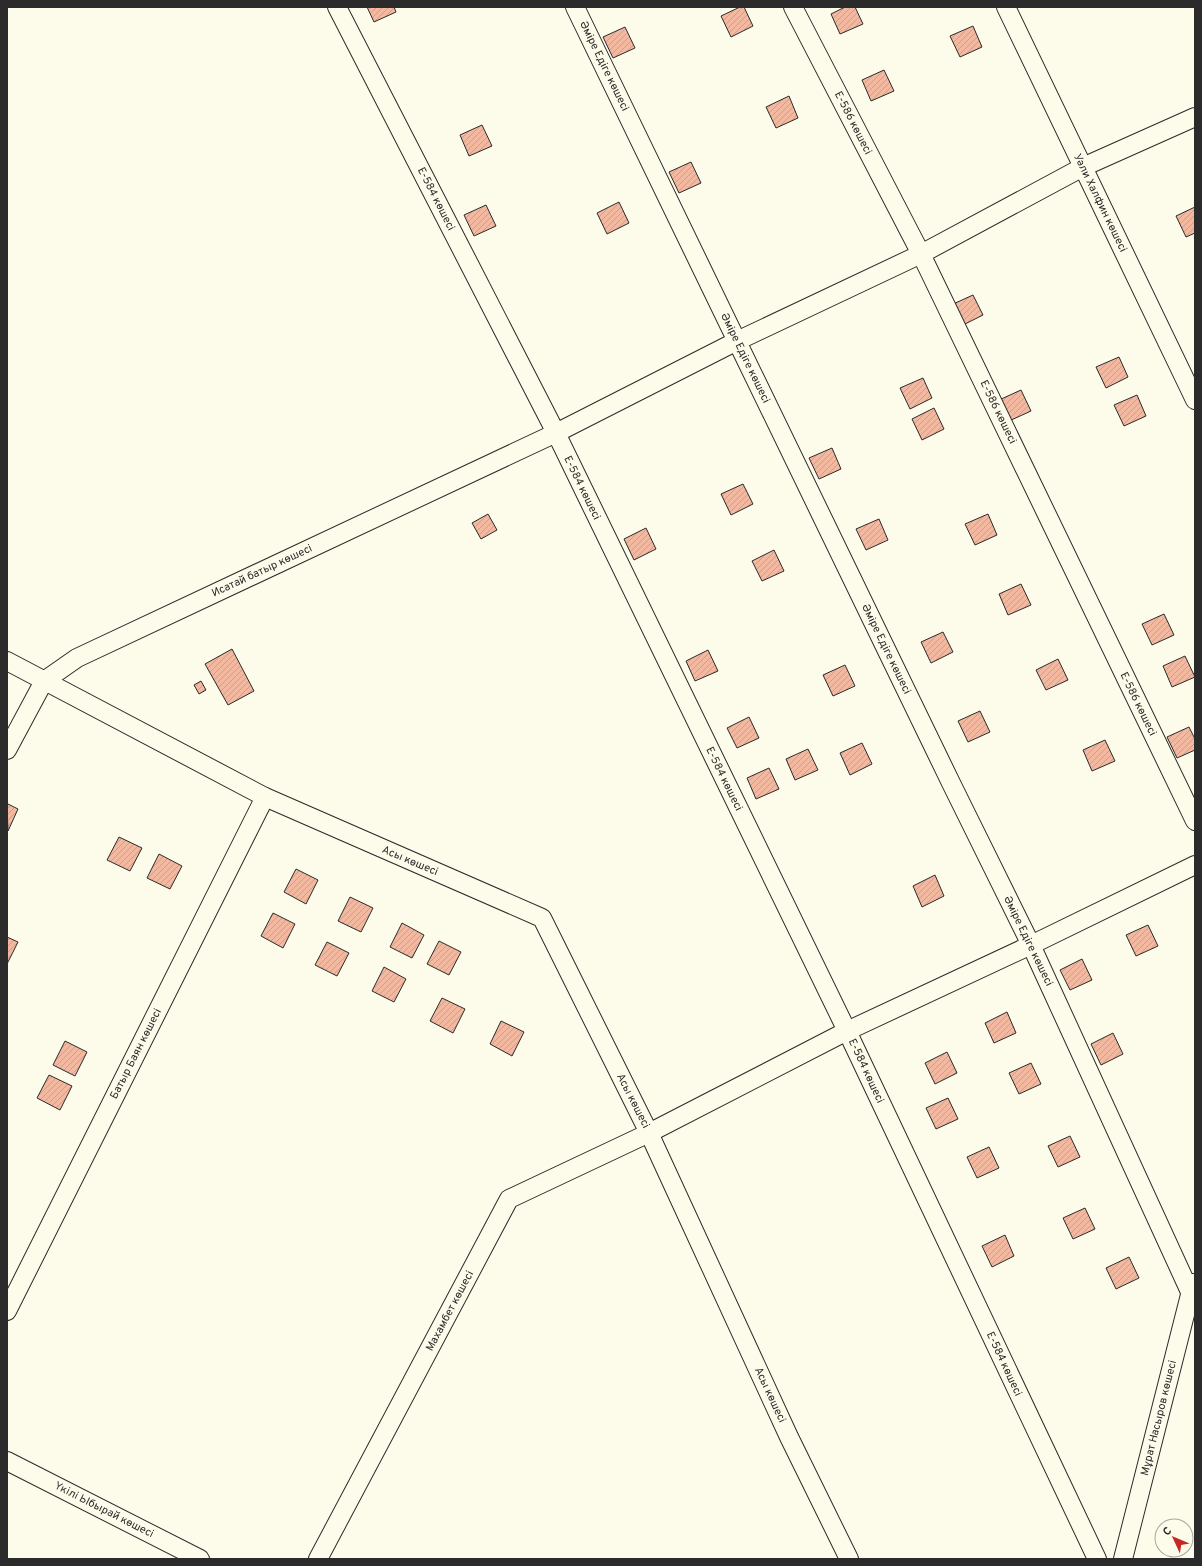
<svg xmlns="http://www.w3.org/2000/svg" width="1202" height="1566" font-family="Overpass,sans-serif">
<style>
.building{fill:url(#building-hatch);stroke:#2b2b2b}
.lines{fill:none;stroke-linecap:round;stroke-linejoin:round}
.minor-casing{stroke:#2b2b2b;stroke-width:20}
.minor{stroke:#fdfbea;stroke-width:18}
.labels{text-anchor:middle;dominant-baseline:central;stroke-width:3;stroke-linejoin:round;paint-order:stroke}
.street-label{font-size:11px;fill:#2b2b2b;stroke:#fdfbea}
</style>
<defs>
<pattern id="building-hatch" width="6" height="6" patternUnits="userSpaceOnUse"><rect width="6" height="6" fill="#f2b8a0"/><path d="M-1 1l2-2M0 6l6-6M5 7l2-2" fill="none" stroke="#d09e8a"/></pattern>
</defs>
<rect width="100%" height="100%" fill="#fdfbea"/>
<g class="building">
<polygon points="367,7 394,7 396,12 374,22"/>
<polygon points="740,7 744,7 753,26 731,37 721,16"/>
<polygon points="845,7 855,7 863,24 840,34 831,14"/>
<polygon points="973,26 982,47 960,57 950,36"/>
<polygon points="625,27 635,48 613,58 603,37"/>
<polygon points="884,70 894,91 871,101 862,80"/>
<polygon points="789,96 798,118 776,128 766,107"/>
<polygon points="482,125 492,146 469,156 460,135"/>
<polygon points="691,162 701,183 679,193 669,172"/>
<polygon points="619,202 629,223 607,234 597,213"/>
<polygon points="486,205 496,226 474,236 464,215"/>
<polygon points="1195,207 1195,233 1186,237 1176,216"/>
<polygon points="973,295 983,315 961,326 951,305"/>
<polygon points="1119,357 1128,377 1106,388 1096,367"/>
<polygon points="923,378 932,398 910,409 900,388"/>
<polygon points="1021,390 1031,411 1009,421 999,400"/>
<polygon points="1137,395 1146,416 1124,426 1114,405"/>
<polygon points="934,408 944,429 922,440 912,419"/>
<polygon points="832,448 841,469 819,479 809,458"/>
<polygon points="743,484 753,504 731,515 721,494"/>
<polygon points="488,514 497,530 481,539 472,523"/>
<polygon points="988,514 997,535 975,545 965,524"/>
<polygon points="879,519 888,540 866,550 856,529"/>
<polygon points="646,528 656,549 634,560 624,539"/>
<polygon points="774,550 784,571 762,581 752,561"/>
<polygon points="1021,584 1031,605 1008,615 999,594"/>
<polygon points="1164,614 1174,635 1152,645 1142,624"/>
<polygon points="943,632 953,652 931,663 921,642"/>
<polygon points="232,649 254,691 228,705 205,664"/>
<polygon points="708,650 718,671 695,681 686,661"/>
<polygon points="1185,656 1195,677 1172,687 1163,666"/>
<polygon points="1058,659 1068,680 1046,690 1036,670"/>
<polygon points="845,665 855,686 833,696 823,675"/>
<polygon points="201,681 206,690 199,694 194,685"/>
<polygon points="980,711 990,732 968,742 958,721"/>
<polygon points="749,717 759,738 737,748 727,728"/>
<polygon points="1189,727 1195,739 1195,750 1177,758 1167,737"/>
<polygon points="1105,740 1115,761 1092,771 1083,750"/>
<polygon points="862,743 872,764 850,775 840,753"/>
<polygon points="808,749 818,770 795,780 786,759"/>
<polygon points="769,768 779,789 756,799 747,778"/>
<polygon points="8,804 18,809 8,831 7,806"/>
<polygon points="119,837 142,848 130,871 107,860"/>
<polygon points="159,854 182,866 170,889 147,878"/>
<polygon points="296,869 318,880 306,904 284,892"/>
<polygon points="935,875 944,896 922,907 913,886"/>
<polygon points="350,897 373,908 361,932 338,921"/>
<polygon points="273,913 295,924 283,948 261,936"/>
<polygon points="402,923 424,935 412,958 390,947"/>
<polygon points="1148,925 1158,946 1136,956 1126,935"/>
<polygon points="7,937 18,942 7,964"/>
<polygon points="439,941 461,952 449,975 427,964"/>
<polygon points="327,942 349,953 337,976 315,965"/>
<polygon points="1082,959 1092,980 1070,990 1060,970"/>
<polygon points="384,967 406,979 394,1002 372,991"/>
<polygon points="442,998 465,1009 453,1033 430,1021"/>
<polygon points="1007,1012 1016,1033 994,1043 985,1023"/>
<polygon points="501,1021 524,1032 512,1056 490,1044"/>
<polygon points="1113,1033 1123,1054 1101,1065 1091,1044"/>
<polygon points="65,1041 87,1052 75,1076 53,1065"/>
<polygon points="947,1052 957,1073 935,1084 925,1063"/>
<polygon points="1031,1063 1041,1084 1019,1094 1009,1073"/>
<polygon points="49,1075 72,1086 60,1110 37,1098"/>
<polygon points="948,1098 958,1119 936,1129 926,1108"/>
<polygon points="1070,1136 1080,1157 1058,1167 1048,1146"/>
<polygon points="989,1147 999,1168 977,1178 967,1157"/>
<polygon points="1085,1208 1095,1229 1073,1239 1063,1218"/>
<polygon points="1005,1235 1014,1256 992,1267 982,1246"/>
<polygon points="1129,1257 1139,1278 1116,1289 1106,1268"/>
</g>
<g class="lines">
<g class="minor-casing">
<g id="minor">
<polyline points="337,7 556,433 847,1031 1097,1559"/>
<polyline points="575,7 951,783 1031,945 1191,1294"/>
<polyline points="793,7 921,254 1195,821"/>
<polyline points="1006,7 1195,400"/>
<polyline points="7,661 265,797 542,918 649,1133 789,1437 849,1559"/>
<polyline points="7,750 44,681 77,658 556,433 737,341 921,254 1083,167 1195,117"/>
<polyline points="7,1311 265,797"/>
<polyline points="7,1461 200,1559"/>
<polyline points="318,1559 509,1199 649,1133 847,1031 1031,945 1195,865"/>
<polyline points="1123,1559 1193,1283"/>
</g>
</g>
<use href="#minor" class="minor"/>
</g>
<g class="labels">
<g class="street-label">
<text transform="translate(604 66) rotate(64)">Әміре Едіге көшесі</text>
<text transform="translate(853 123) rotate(63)">Е-586 көшесі</text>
<text transform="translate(436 199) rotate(63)">Е-584 көшесі</text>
<text transform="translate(1100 203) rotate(64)">Уәли Халфин көшесі</text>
<text transform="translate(745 358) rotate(64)">Әміре Едіге көшесі</text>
<text transform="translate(998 412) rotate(64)">Е-586 көшесі</text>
<text transform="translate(582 488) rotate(64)">Е-584 көшесі</text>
<text transform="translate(262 571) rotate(-25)">Исатай батыр көшесі</text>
<text transform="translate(886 649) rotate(64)">Әміре Едіге көшесі</text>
<text transform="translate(1138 704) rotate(64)">Е-586 көшесі</text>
<text transform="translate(724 779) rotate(64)">Е-584 көшесі</text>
<text transform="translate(410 861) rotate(23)">Асы көшесі</text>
<text transform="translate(1028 941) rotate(64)">Әміре Едіге көшесі</text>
<text transform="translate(136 1054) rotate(-63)">Батыр Баян көшесі</text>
<text transform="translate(866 1071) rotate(65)">Е-584 көшесі</text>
<text transform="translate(633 1101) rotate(63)">Асы көшесі</text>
<text transform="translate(450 1311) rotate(-62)">Махамбет көшесі</text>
<text transform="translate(1004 1364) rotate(65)">Е-584 көшесі</text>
<text transform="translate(770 1395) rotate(65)">Асы көшесі</text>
<text transform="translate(1159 1418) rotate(-76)">Мұрат Насыров көшесі</text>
<text transform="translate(104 1510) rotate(27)">Үкілі Ыбырай көшесі</text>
</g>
</g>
<rect width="1202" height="1566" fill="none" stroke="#2b2b2b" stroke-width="16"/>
<g transform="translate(1174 1538) rotate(314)"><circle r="19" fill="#fdfbea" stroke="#a9a89e"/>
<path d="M0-3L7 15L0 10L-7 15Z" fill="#c62828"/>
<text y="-6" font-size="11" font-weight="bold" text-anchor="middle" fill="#2b2b2b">С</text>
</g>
</svg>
